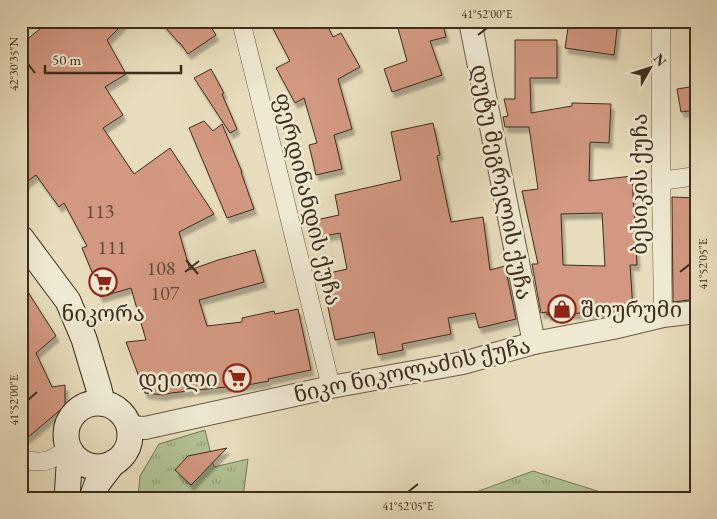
<svg xmlns="http://www.w3.org/2000/svg" width="717" height="519" font-family="'EB Garamond','Noto Serif Georgian',serif">
<style>
.grass{fill:url(#grass-tufts);stroke:#787857}
.building{fill:#d29881;stroke:#3e2d1a;fill-rule:evenodd;filter:url(#shadow)}
.lines{fill:none;stroke-linecap:round;stroke-linejoin:round}
.minor-casing{stroke:#685942;stroke-width:19}
.tertiary-casing{stroke:#685942;stroke-width:24}
.secondary-casing{stroke:#3e2d1a;stroke-width:27}
.minor{stroke:#efe9d3;stroke-width:18}
.tertiary{stroke:#efe9d3;stroke-width:22}
.secondary{stroke:#efe9d3;stroke-width:25}
.ticks{fill:none;stroke:#3e2d1a;stroke-width:2}
.labels{text-anchor:middle;dominant-baseline:central;stroke-width:5;stroke-linejoin:round;paint-order:stroke}
.number-label{font-size:20px;fill:#634834}
.street-label{font-size:22px;fill:#3e2d1a;stroke:#efe9d3}
.poi-label{font-size:22px;fill:#3e2d1a;stroke:#efe9d3;text-anchor:start}
.neatline{fill:none;stroke:#3e2d1a;stroke-width:2}
.ticks-label{font-size:12px;text-anchor:middle;fill:#3e2d1a}
</style>
<defs>
<pattern id="grass-tufts" width="24" height="20" patternUnits="userSpaceOnUse" patternTransform="scale(1.25)"><rect width="24" height="20" fill="#b1c294"/><path d="M3 7l-1-3M5 7V3M7 7l1-3M15 17l-1-3M17 17v-4M19 17l1-3" fill="none" stroke="#919e78"/></pattern>
<filter id="shadow"><feDropShadow dx="3" dy="5.5" stdDeviation="1" flood-color="#0004"/></filter>
</defs>
<rect width="100%" height="100%" fill="#e7ddbc"/>
<filter id="stains"><feTurbulence type="fractalNoise" baseFrequency=".004" numOctaves="4"/><feColorMatrix values="0 0 0 0 .2 0 0 0 0 .09 0 0 0 0 .02 0 0 0 .5 -.17"/></filter>
<radialGradient id="worn" r=".72"><stop offset=".6" stop-color="#630" stop-opacity="0"/><stop offset="1" stop-color="#630" stop-opacity=".3"/></radialGradient>
<g class="grass">
<polygon points="205,430 214,467 248,459 243,498 138,498 140,476 159,444"/>
<polygon points="533,471 620,498 460,498"/>
</g>
<g class="building">
<polygon points="50,21 126,21 107,40 126,74 105,87 123,115 103,128 134,174 170,148 214,214 179,232 190,270 218,260 255,250 264,282 199,300 207,326 242,322 242,318 274,311 275,314 298,309 311,370 268,379 269,381 253,384 171,393 163,395 145,393 126,342 146,340 131,288 100,297 92,272 82,248 87,246 64,203 59,207 36,175 21,186 21,44"/>
<polygon points="160,21 207,21 216,35 188,54 180,43 179,43"/>
<polygon points="269,21 325,21 333,37 341,33 360,67 338,79 352,129 334,135 342,169 316,175 309,145 317,143 304,98 295,103 276,68 290,61"/>
<polygon points="396,21 442,21 446,37 430,41 442,75 392,92 384,69 407,61"/>
<polygon points="569,21 618,21 614,55 565,48"/>
<path d="M515,40H557V78H530L531,113L572,106V103L611,104L609,143L590,142L589,181L632,176L637,265H630L633,310L547,315V312L541,313L532,264H538L522,191L538,189L529,127H505L503,117L508,116L504,99H515ZM602,213L605,266L563,265L561,214Z"/>
<polygon points="211,69 224,93 222,94 237,129 230,133 194,78"/>
<polygon points="696,86 696,110 681,112 677,89"/>
<polygon points="204,121 213,131 222,124 242,172 241,172 254,209 227,218 189,128"/>
<polygon points="433,123 440,155 437,156 451,222 483,217 490,270 505,266 516,319 479,328 475,313 448,318 451,334 402,344 403,350 378,355 374,332 335,340 321,275 347,269 340,233 310,239 307,222 339,215 335,195 401,180 391,132"/>
<polygon points="672,197 696,198 696,299 673,302"/>
<polygon points="21,281 56,336 36,353 52,387 65,385 65,406 27,438 21,428"/>
<polygon points="227,448 191,485 175,470 188,456"/>
</g>
<g class="lines">
<g class="minor-casing">
<g id="minor">
<polyline points="241,21 331,387"/>
<polyline points="661,21 661,181 663,316"/>
<polyline points="661,181 696,176"/>
<path d="M21,459C43,464 51,462 68,448"/>
</g>
</g>
<g class="tertiary-casing">
<g id="tertiary">
<polyline points="470,21 534,343"/>
<polyline points="129,427 145,428 331,387 463,363 534,343 613,328 663,316 696,312"/>
</g>
</g>
<g class="secondary-casing">
<g id="secondary">
<polyline points="21,238 68,301 84,339 99,389 102,403"/>
<circle cx="98" cy="435" r="32"/>
<polyline points="67,498 70,451"/>
<polyline points="92,498 97,484 113,463"/>
</g>
</g>
<use href="#minor" class="minor"/>
<use href="#tertiary" class="tertiary"/>
<use href="#secondary" class="secondary"/>
</g>
<path class="ticks" d="M478,35L487,28M28,64L35,73M186,260L198,274M185,272L199,261M680,272L690,264M28,400L37,392M408,492L418,484"/>
<defs>
<g id="supermarket-ring" transform="scale(1.4375)"><circle r="9.5" fill="#efe9d3" stroke="#8f2418" stroke-width="1.5"/><path d="M-6-5.5h2.5l.6 2H6L4.5 2H-2.5L-4.4-4H-6ZM-1.5 3.2a1.3 1.3 0 1 0 .1 0ZM3 3.2a1.3 1.3 0 1 0 .1 0Z" fill="#8f2418"/></g>
<g id="shop-ring" transform="scale(1.4375)"><circle r="9.5" fill="#efe9d3" stroke="#8f2418" stroke-width="1.5"/><path d="M-5-2.5h2.3a2.7 3.5 0 0 1 5.4 0H5L5.5 6h-11ZM-1.5-2.5h3a1.5 2.3 0 0 0-3 0Z" fill="#8f2418"/></g>
</defs>
<g fill-rule="evenodd">
<use href="#supermarket-ring" x="103" y="282"/>
<use href="#shop-ring" x="562" y="309"/>
<use href="#supermarket-ring" x="237" y="378"/>
</g>
<g class="labels">
<g class="number-label">
<text x="100" y="211">113</text>
<text x="112" y="247">111</text>
<text x="161" y="268">108</text>
<text x="165" y="293">107</text>
</g>
<g class="street-label">
<text transform="translate(502 182) rotate(79)">დუტუ მეგრელის ქუჩა</text>
<text transform="translate(639 184) rotate(-90)">ბესიკის ქუჩა</text>
<text transform="translate(308 199) rotate(76)">ფერდინანდის ქუჩა</text>
<text transform="translate(412 370) rotate(-12)">ნიკო ნიკოლაძის ქუჩა</text>
</g>
<g class="poi-label">
<text x="581" y="309">შოურუმი</text>
<text x="103" y="313" text-anchor="middle">ნიკორა</text>
<text x="218" y="378" text-anchor="end">დეილი</text>
</g>
</g>
<rect width="717" height="519" fill="none" stroke="#e7ddbc" stroke-width="55"/>
<g transform="translate(650 68) rotate(51)" stroke="#efe9d3" stroke-width="4" paint-order="stroke">
<path d="M0-4L9 19L0 12L-9 19Z" fill="#3e2d1a"/>
<text y="-8" font-size="14" font-weight="bold" text-anchor="middle" fill="#3e2d1a">N</text>
</g>
<path d="M45 65v8h136v-8" fill="none" stroke="#3e2d1a" stroke-width="2.5"/>
<text x="52" y="65" font-size="15" fill="#3e2d1a" stroke="#efe9d3" stroke-width="4" paint-order="stroke">50 m</text>
<rect x="28" y="28" width="662" height="464" class="neatline"/>
<g class="ticks-label">
<text x="487" y="18">41°52'00"E</text>
<text transform="translate(14 64) rotate(-90)" y="4">42°30'35"N</text>
<text transform="translate(703 264) rotate(-90)" y="4">41°52'05"E</text>
<text transform="translate(14 400) rotate(-90)" y="4">41°52'00"E</text>
<text x="408" y="510">41°52'05"E</text>
</g>
<rect width="100%" height="100%" filter="url(#stains)"/>
<rect width="100%" height="100%" fill="url(#worn)"/>
</svg>
